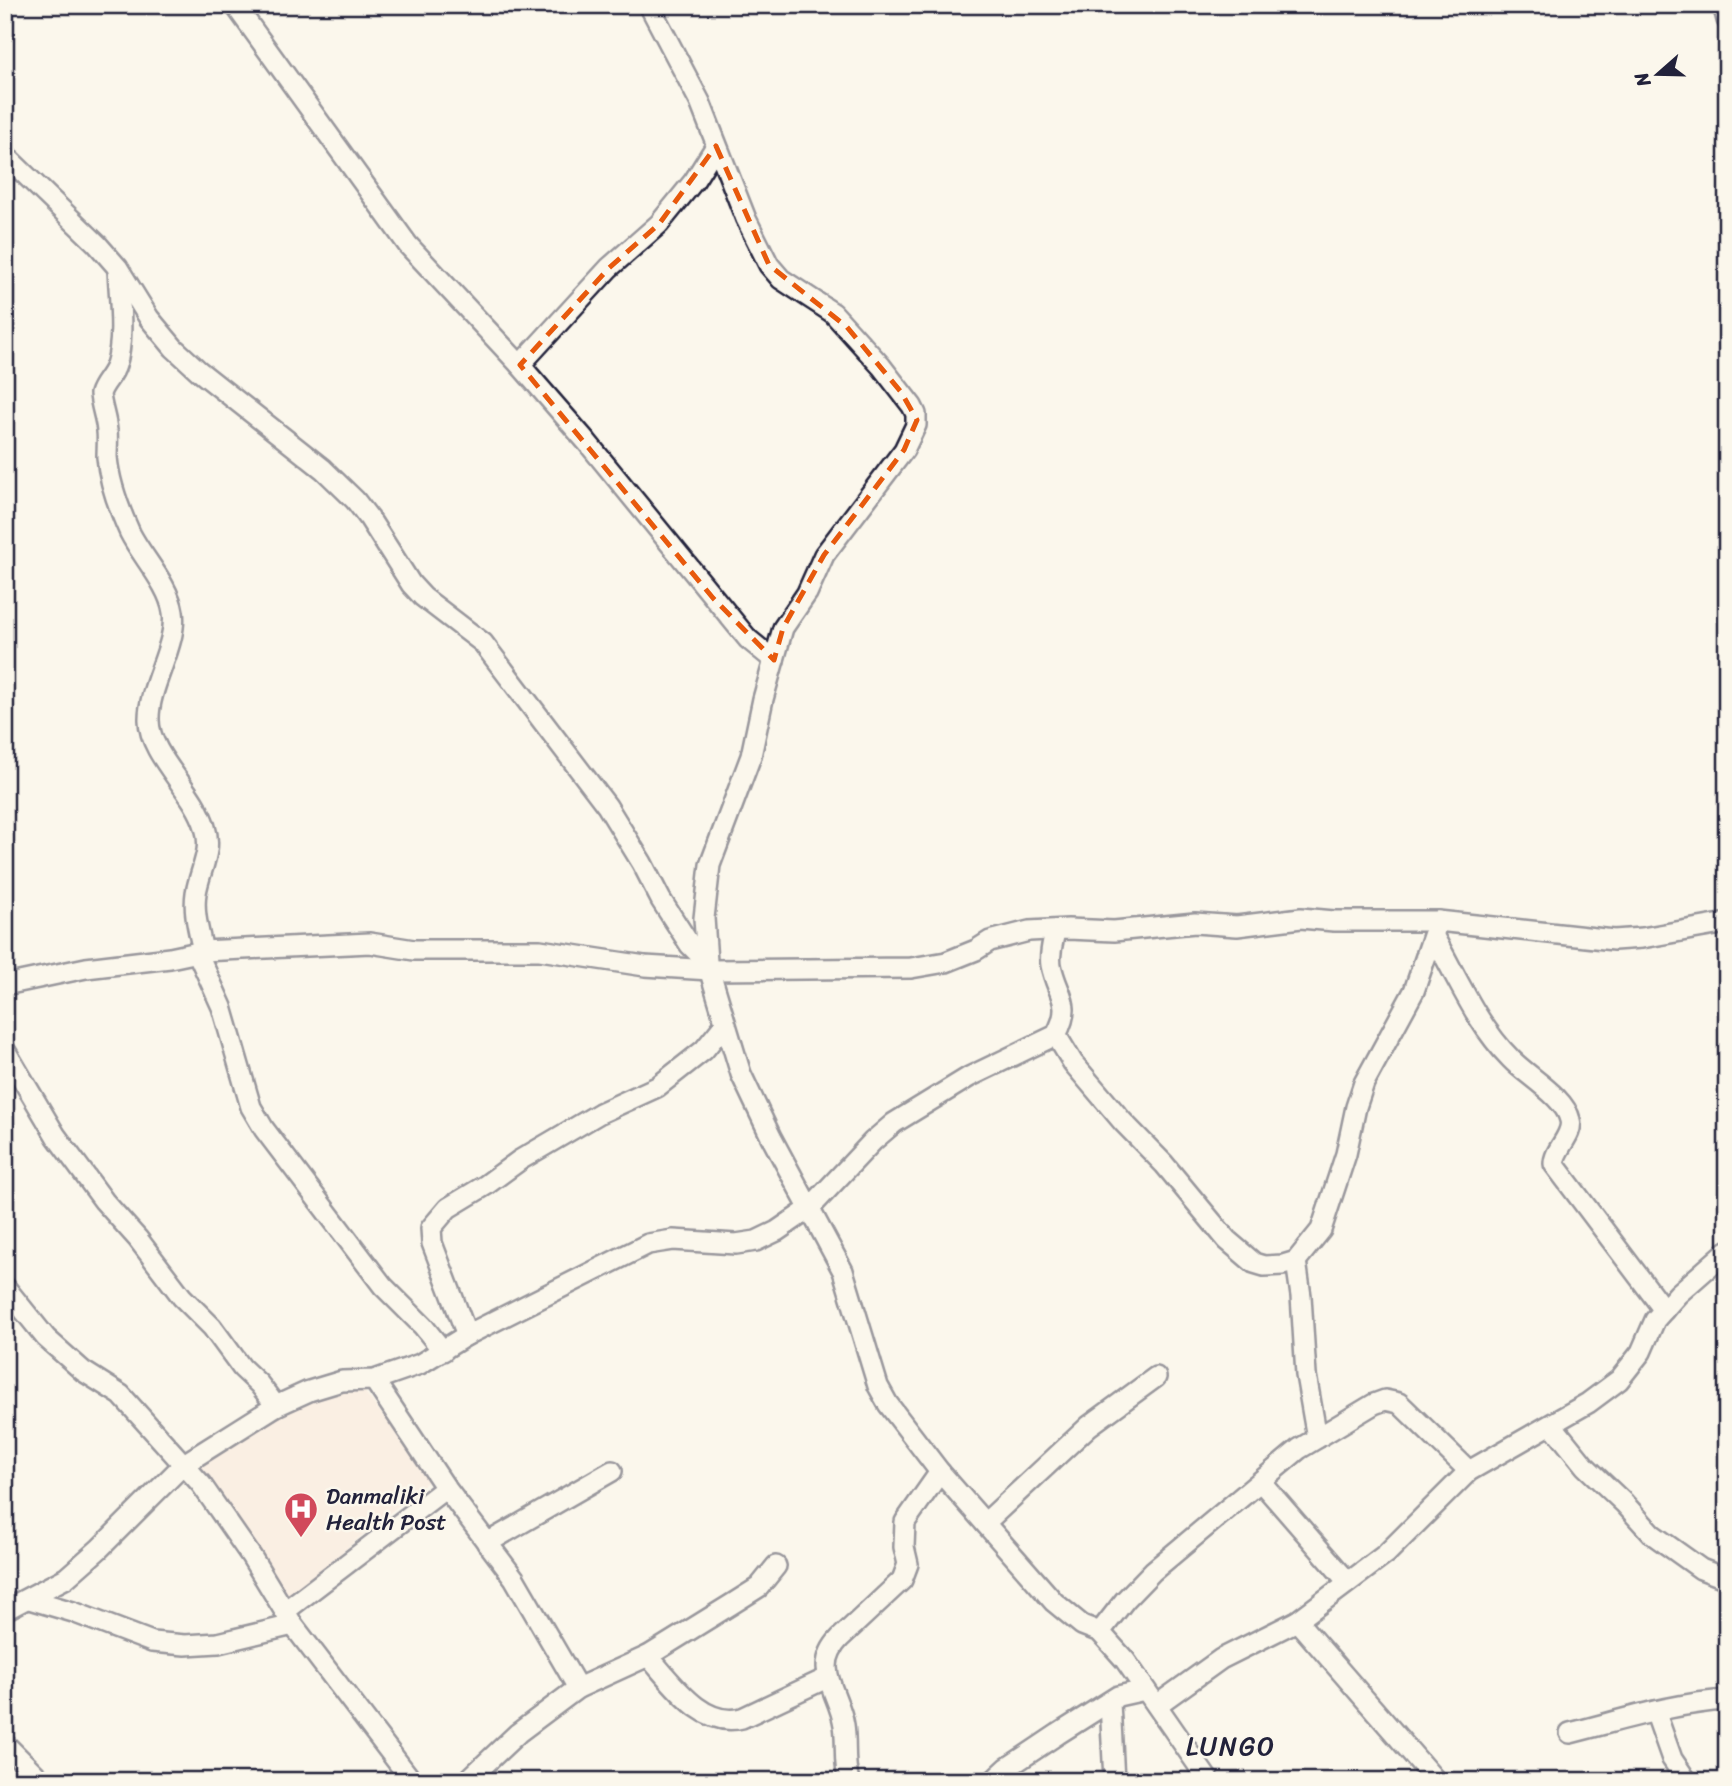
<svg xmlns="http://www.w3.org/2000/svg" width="1732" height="1786" font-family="Sriracha,sans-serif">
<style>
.built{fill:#f9e5d8}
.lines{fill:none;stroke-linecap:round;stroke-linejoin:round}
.street-casing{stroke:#22223b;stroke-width:24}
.street{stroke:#fbf7ec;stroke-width:19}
.marked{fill:none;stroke:#e8590c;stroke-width:5;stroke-dasharray:14 9;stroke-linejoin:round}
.labels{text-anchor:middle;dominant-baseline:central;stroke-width:5;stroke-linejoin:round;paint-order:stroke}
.poi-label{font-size:23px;fill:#22223b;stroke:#fbf7ec;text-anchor:start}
.quarter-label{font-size:26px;letter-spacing:2px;fill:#22223b;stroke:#fbf7ec}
</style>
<rect width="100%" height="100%" fill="#fbf7ec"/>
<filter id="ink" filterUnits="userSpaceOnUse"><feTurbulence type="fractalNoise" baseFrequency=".0143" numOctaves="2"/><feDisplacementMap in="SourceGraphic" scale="14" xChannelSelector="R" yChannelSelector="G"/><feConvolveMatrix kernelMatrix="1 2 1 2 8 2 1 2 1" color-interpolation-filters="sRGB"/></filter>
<g filter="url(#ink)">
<polygon class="built" points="352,1375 431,1479 286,1598 195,1467"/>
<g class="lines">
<g class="street-casing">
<g id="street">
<polyline points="235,5 408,245 520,365 587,442 748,639 774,660"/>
<polyline points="649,5 700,102 746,219 769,265 781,279 833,313 881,366 912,406 916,414 916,425 904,450 824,555 807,593 783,628 763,699 751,756 710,865 704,918 707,962 741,1074 771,1137 843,1271 878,1386 888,1404 940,1472 1054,1602 1082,1625 1100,1632 1125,1660 1209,1781"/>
<polyline points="1723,5 1727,20"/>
<polyline points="5,155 97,244 118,268 149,318 174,348 199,371 323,469 355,500 369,518 411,584 423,597 483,643 607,806 642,863 661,900 690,945 707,962"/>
<path d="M118,269C119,298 125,338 116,365C113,376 103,383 100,394C101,407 106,418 107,431C108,439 107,448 107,457C109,481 120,511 130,533C142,557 169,585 173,612C178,644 148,686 149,720C149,755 194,790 205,827C213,851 200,869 196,893C193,913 199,932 203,951"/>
<polyline points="520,365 609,268 659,224 694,181 716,146"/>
<path d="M1434,937C1458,979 1477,1025 1511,1059C1527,1076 1565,1097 1570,1120C1574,1135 1554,1149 1554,1164L1664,1310"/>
<polyline points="197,952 222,1007 251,1107 264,1129 383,1286 423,1326 443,1351"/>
<polyline points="5,985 86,968 170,958 203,951 370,943 414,950 540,950 645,966 710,970 911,968 946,962 976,950 990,941 1029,931 1068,929 1114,931 1195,923 1237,926 1301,918 1334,921 1438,921 1614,940 1642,938 1727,923"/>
<polyline points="1056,1035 1073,1063 1123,1122 1164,1164 1227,1240 1254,1263 1264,1266 1283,1265 1296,1261 1321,1230 1346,1154 1356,1107 1364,1083 1414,991 1438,921"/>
<polyline points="5,1050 56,1136 104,1201 138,1239 182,1297 212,1327 242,1368 259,1384 276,1406"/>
<polyline points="1296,1261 1301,1296 1306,1375 1317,1438"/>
<polyline points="5,1287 46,1338 83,1371 121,1395 201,1484 251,1556 293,1625 412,1781"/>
<polyline points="467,1335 432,1243 431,1228 448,1208 486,1185 520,1160 600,1113 657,1087 704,1050 725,1024"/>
<polyline points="374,1380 446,1488 514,1578 578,1688"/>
<polyline points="1552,1425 1585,1466 1624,1503 1652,1534 1701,1569 1727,1579"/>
<polyline points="1261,1482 1348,1582"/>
<polyline points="985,1523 1089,1426 1156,1377"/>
<polyline points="487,1543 612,1471"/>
<polyline points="29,1599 73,1612 152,1642 185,1645 218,1643 293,1625"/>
<path d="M5,1610L66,1578L99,1549L184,1464L276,1406L309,1391L342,1381L374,1380L420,1364L467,1335L648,1244L673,1240L736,1244L756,1241L777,1231L809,1209L873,1141L894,1123L969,1077L1056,1035C1074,1002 1057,996 1051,965C1049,953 1053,942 1055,931"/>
<polyline points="285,1611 446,1488"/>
<polyline points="1297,1621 1436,1781"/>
<polyline points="1100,1632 1125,1600 1153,1571 1299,1449 1374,1404 1385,1400 1399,1403 1469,1471"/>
<path d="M648,1656C671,1681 702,1729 742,1718L827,1678"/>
<polyline points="1110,1702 1114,1781"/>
<polyline points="1157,1705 1221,1659 1297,1621 1386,1554 1469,1471 1588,1403 1619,1380 1641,1352 1655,1320 1678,1294 1727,1251"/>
<polyline points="1655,1711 1672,1759 1687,1781"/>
<path d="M1570,1733C1622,1720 1674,1703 1727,1700"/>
<polyline points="5,1744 42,1781"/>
<polyline points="467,1781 518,1733 578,1688 648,1656 732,1604 759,1587 776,1566"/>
<path d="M849,1781C843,1763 847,1744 844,1725C839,1692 811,1668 840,1638L902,1580L908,1564L904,1547L905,1522L940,1472"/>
<polyline points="993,1781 1007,1768 1058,1734 1118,1696 1145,1690"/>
</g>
</g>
<use href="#street" class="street"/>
</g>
</g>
<path d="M0 0H1732V1786H0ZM716,146L769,265L847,327L901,392L917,420L904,450L824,555L783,628L774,660L713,598L520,365L609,268L659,224Z" fill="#fbf7ec" fill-opacity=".55" fill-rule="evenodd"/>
<path class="marked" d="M716,146L769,265L847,327L901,392L917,420L904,450L824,555L783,628L774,660L713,598L520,365L609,268L659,224Z"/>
<defs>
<g id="hospital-pin" transform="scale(1.75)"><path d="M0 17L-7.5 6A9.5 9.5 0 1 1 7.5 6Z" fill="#d1495b" stroke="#fbf7ec"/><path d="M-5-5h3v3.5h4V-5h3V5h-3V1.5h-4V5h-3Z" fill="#fff"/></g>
</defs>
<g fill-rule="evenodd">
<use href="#hospital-pin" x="301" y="1509"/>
</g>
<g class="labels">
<g class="poi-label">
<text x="326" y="1496">Danmaliki<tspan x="326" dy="26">Health Post</tspan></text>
</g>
<g class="quarter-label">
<text x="1231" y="1746">LUNGO</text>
</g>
</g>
<rect width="1732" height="1786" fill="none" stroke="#fbf7ec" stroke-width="28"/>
<rect x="14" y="14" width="1704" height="1758" fill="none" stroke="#22223b" stroke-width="2.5" filter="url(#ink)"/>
<g transform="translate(1658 74) rotate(250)" stroke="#fbf7ec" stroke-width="5" paint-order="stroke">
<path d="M0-5L12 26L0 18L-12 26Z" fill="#22223b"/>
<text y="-10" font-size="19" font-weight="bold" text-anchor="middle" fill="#22223b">N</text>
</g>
</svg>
